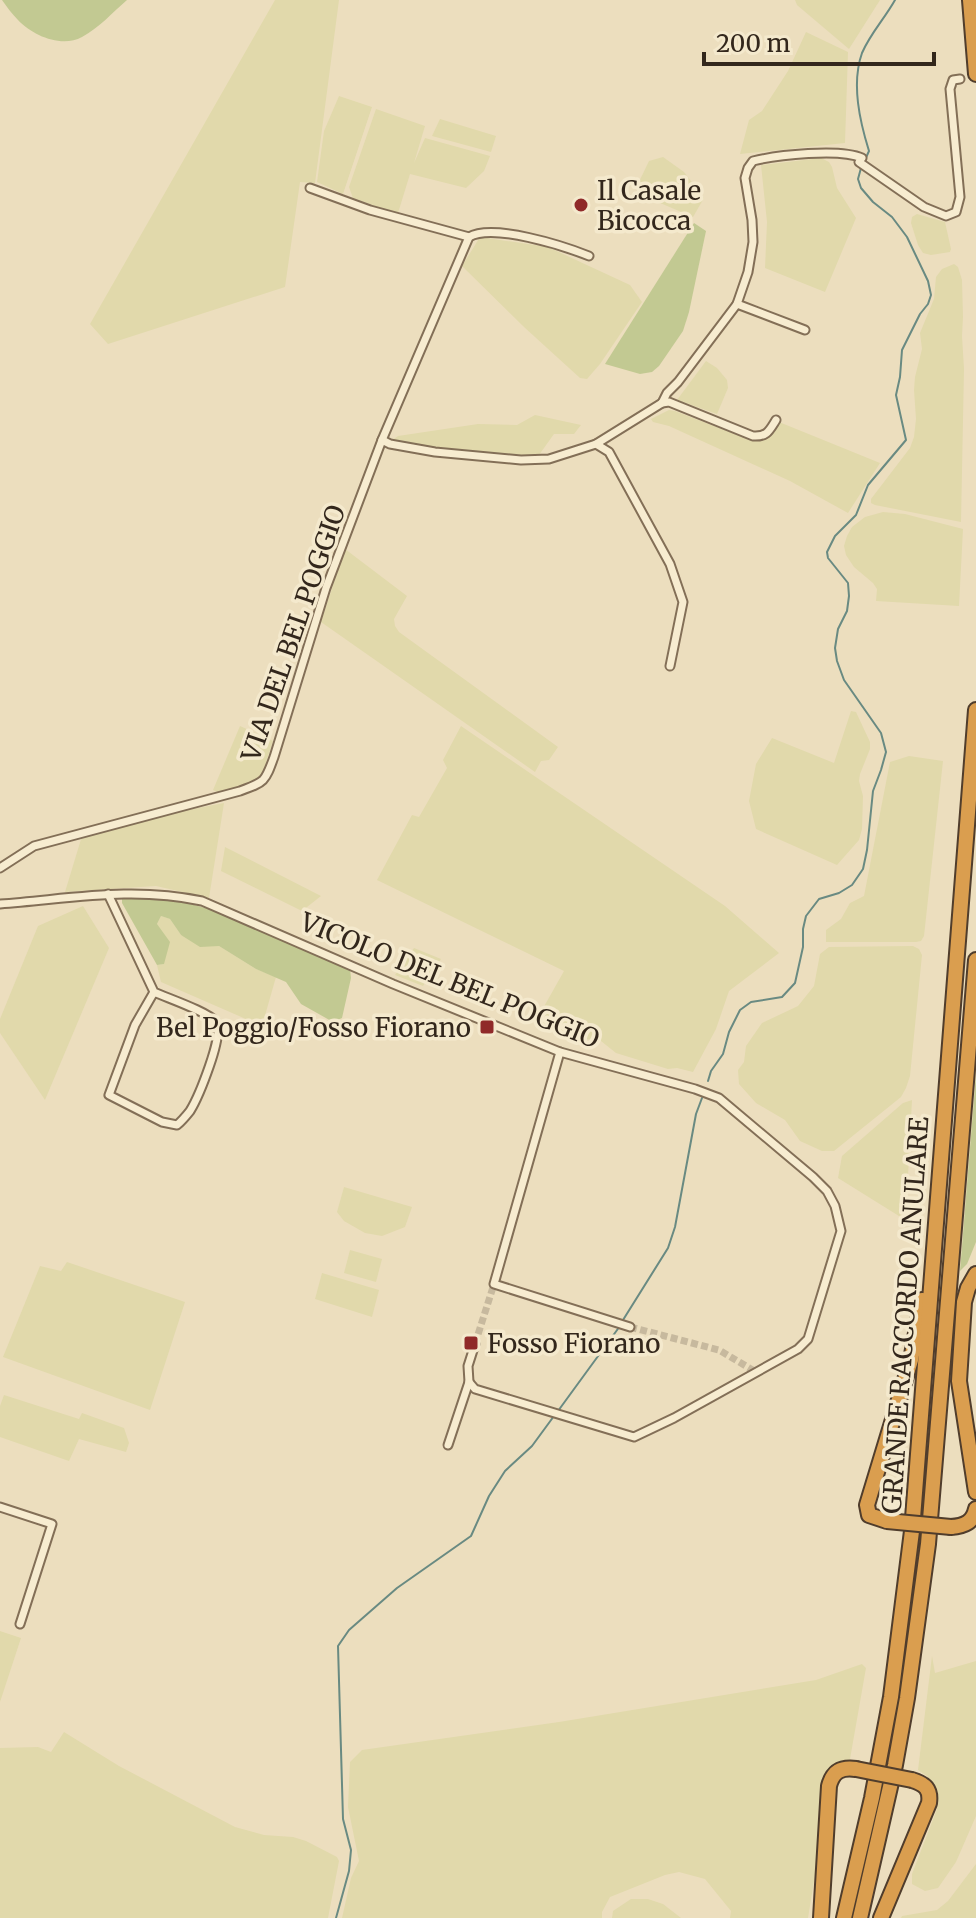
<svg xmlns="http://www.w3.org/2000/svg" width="976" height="1918" font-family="Merriweather,serif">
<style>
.farmland{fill:#e1d9ab}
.green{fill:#c2c992}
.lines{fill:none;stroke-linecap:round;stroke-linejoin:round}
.stream{stroke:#698a82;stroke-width:2}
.street-tunnel{stroke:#c7b99e;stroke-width:7;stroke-dasharray:7 3.5;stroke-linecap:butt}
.street-casing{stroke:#836f57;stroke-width:11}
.highway-casing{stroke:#503d2c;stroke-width:18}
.street{stroke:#f7ecd0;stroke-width:7}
.highway{stroke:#da9e4f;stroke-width:14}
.highway-bridge-casing{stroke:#503d2c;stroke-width:18;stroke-linecap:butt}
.highway-bridge{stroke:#da9e4f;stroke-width:14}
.poi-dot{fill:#902a29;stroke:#f4e9cd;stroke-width:3}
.labels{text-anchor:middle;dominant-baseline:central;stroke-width:7;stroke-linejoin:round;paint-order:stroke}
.poi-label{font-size:26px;fill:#33271c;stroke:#f4e9cd;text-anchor:start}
.street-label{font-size:26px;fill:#33271c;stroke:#f4e9cd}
</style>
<rect width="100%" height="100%" fill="#ecdebe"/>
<g class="farmland">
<polygon points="275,0 339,0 315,183 300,182 285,287 108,344 90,324"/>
<polygon points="795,0 880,0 849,49 797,5"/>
<polygon points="806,32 848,52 845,143 740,154 749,120 762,111 788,71"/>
<polygon points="339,96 372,107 343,194 317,182 324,131"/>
<polygon points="376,109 425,126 414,163 425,138 490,156 484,171 466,188 410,174 398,213 389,211 353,198 349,187"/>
<polygon points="440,119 496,136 491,152 432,136"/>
<polygon points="663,157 684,172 704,198 693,217 646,197 636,188 649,161"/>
<polygon points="821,158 829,162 832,167 837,188 856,218 825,292 765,268 767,222 761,165"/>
<polygon points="917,214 945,222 951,249 950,252 931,255 923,253 918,245 911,223 912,217"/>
<polygon points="480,237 548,247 630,285 642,302 600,364 587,379 580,378 524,327 462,266"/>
<polygon points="954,264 958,267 962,280 963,317 962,336 964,369 961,522 875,505 871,503 871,499 910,448 914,437 916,419 914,390 915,377 922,349 920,333 934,299 936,277 942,269"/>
<polygon points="706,361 717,368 727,380 728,388 717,414 677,400"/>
<polygon points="669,410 675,411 753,441 762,440 770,435 779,422 880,463 848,513 790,481 669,426 653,422 651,419"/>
<polygon points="535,415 581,425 574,434 554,434 539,455 514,455 399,443 391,441 398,436 478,424 517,425"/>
<polygon points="883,512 905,514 963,529 959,606 876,601 877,589 873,583 854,567 846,555 844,546 847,536 852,527 865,517"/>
<polygon points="345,549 407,596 394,619 395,626 399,632 558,747 549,760 541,761 535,772 321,622"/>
<polygon points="851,711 856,712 870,742 870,749 860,774 859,781 863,796 862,829 859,840 837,865 756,829 749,801 756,764 772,738 834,763"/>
<polygon points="240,726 273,741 262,775 255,781 219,793 213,790"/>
<polygon points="461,726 725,906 779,953 729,991 716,1029 693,1072 677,1068 668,1069 616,1053 601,1041 569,1037 564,1031 539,1024 537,1019 564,971 377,880 412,815 419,817 447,768 443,760"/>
<polygon points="909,756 943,761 924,936 921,941 916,942 826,942 826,930 841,919 850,903 864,896 890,762"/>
<polygon points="224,803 209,898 156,886 65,892 82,836 182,811"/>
<polygon points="225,847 321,896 302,911 221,871"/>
<polygon points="83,906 109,948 45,1100 0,1033 0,1019 38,926"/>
<polygon points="161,916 170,919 181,935 219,946 256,969 276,977 262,1026 161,982 157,965 164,964 157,924"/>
<polygon points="913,946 919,949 922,955 910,1076 906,1088 901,1097 834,1151 822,1151 800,1141 785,1120 756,1103 739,1084 738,1070 744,1062 746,1046 762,1023 798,1006 814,986 820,954 829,947"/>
<polygon points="414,948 441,959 423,986 395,975"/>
<polygon points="912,1100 906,1214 899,1216 838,1178 842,1156 903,1103"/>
<polygon points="344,1187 412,1207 405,1227 382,1236 365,1233 344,1221 337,1212"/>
<polygon points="350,1250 382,1259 376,1282 344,1273"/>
<polygon points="67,1262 185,1302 150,1410 3,1357 40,1266 61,1271"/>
<polygon points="322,1273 379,1290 372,1317 315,1299"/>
<polygon points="4,1395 79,1419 82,1413 124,1428 129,1443 126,1452 79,1439 69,1461 0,1437 0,1406"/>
<polygon points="0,1631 21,1638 0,1702"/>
<polygon points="932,1656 935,1673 976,1661 976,1816 956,1862 938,1888 925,1891 912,1884 912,1874 937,1809 937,1791 927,1776 918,1770"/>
<polygon points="862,1664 866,1668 850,1759 828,1771 823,1778 815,1875 808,1918 730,1918 731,1911 705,1879 679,1872 665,1875 610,1897 602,1912 602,1918 342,1918 351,1878 359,1861 348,1807 350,1762 362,1750 559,1722 816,1680"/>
<polygon points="64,1732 119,1766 235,1827 264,1835 293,1837 306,1841 337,1857 339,1861 328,1918 0,1918 0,1748 38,1747 51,1752"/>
<polygon points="976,1864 976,1918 901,1918 902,1916 937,1910 948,1901"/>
<polygon points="631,1899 648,1899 663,1904 681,1918 612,1918 613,1911"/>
</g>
<g class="green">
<path d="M2,0H127C113,12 99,28 82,37C62,48 33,36 18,20C12,14 7,7 2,0Z"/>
<polygon points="694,223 706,231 689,312 683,331 659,366 652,372 640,374 605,364"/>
<polygon points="128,896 167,898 217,911 274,934 350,969 351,978 342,1018 333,1022 301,1004 286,982 256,969 219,946 200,947 181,935 170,919 161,916 157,924 170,942 164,964 157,965 122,903 122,899"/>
<polygon points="976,1074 976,1242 967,1264 960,1271"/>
</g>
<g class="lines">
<g class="stream">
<path d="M864,162L869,151C860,122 851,84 862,53C870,34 885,18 895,0"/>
<polyline points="708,1081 711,1071 723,1054 729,1032 740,1010 751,1002 782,997 795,983 803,947 803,929 806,916 819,899 839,893 852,885 863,869 867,850 873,791 881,770 886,752 881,733 844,680 837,661 835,648 838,629 847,611 849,596 848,583 828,558 827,552 835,536 856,515 868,485 906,440 896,395 900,377 902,350 920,314 928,304 931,295 928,281 907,237 892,217 873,202 861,188 858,179 861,168"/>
<polyline points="623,1320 668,1248 675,1227 696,1114 702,1098"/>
<polyline points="558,1411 620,1326"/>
<polyline points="336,1918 349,1871 351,1850 343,1819 338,1646 349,1630 397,1588 471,1536 489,1496 505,1471 532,1446 554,1416"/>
</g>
<g class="street-tunnel">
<polyline points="630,1327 719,1350 756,1372"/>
<polyline points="475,1344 494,1284"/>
</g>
<g class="street-casing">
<g id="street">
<polyline points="310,188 370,210 469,237"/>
<polyline points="737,304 805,330"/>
<path d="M662,403L669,402L753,436C767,437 769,431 776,420"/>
<path d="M382,440L469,237C493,223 564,246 589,256"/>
<path d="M670,666L683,602L670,564L609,452L596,444L662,403L667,393L678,382L737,304L748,272L753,242L752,220L745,178L748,168L753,161C777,155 840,148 862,158L859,162L924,207L946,216L956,212L960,197L950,89L953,80L960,79"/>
<path d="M0,868L34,846L240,791C265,782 265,782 274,757L326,588L382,440L390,444L435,452L521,460L549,459L596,444"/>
<path d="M108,894L154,992C167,998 209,1012 216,1022C225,1034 198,1098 190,1111C186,1116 182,1121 177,1125L162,1122L109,1095L135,1025L154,992"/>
<path d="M0,904C70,899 131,886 202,901L393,984L560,1052L695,1089L719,1098L813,1177L827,1191L835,1206L841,1231L808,1339L798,1349L674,1418L634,1437L475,1389L469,1382"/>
<polyline points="560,1052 494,1284 630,1327"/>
<polyline points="448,1445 469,1382 468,1366 475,1344"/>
<polyline points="0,1507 52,1524 20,1624"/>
</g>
</g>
<g class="highway-casing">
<g id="highway">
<polyline points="970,0 976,74"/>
<polyline points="976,1274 968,1288 964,1302 959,1381 976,1492"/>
<polyline points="887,1521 869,1515 867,1505 911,1360 922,1300"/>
<path d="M951,1527C965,1526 973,1522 976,1509"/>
<path d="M821,1918L829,1786C833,1771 841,1767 856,1769"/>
<polyline points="844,1918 872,1798 891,1697 912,1531 976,710"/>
<polyline points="860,1918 895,1765 907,1698 928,1544 976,960"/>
<path d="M881,1918L929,1803C931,1789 925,1784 912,1780"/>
</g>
</g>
<use href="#street" class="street"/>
<use href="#highway" class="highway"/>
<g class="highway-bridge-casing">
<g id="highway-bridge">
<polyline points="887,1521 951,1527"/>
<polyline points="856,1769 912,1780"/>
</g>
</g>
<use href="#highway-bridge" class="highway-bridge"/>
</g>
<g class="poi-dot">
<circle cx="581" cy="205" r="8"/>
<rect x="479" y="1019" width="16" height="16" rx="4"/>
<rect x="463" y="1335" width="16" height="16" rx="4"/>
</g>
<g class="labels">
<g class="poi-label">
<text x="597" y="190">Il Casale<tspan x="597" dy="30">Bicocca</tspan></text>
<text x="471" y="1027" text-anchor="end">Bel Poggio/Fosso Fiorano</text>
<text x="487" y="1343">Fosso Fiorano</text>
</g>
<g class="street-label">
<text transform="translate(293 633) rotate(-71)">VIA DEL BEL POGGIO</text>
<text transform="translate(450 980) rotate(22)">VICOLO DEL BEL POGGIO</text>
<text transform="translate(905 1315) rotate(-86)">GRANDE RACCORDO ANULARE</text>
</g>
</g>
<path d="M704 52v12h230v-12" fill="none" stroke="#33271c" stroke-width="4"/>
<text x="716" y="52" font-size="24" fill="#33271c" stroke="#f4e9cd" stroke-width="6" paint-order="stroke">200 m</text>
</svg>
